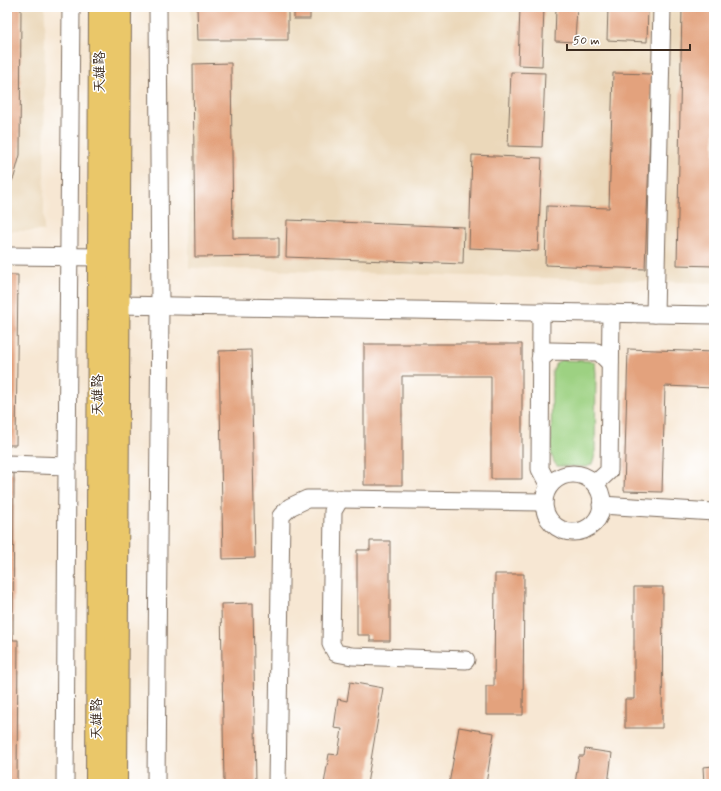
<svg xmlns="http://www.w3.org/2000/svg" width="721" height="791" font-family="Mynerve,'LXGW WenKai TC',sans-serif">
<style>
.built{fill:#ebd8ba}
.green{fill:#9dd182;stroke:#6c7e50}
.building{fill:#e3a27d}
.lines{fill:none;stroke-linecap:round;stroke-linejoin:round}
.minor-casing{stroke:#7d6c5d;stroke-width:19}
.major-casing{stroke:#7d6c5d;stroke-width:24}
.minor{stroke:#fff;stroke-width:17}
.major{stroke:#eac769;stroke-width:22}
.labels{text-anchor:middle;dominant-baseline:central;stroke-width:3;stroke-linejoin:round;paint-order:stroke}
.street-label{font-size:14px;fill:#3b2a1e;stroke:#fff}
</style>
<rect width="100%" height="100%" fill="#fff"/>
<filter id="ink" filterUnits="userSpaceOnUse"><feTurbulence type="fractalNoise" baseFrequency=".025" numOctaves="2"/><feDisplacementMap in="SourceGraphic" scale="8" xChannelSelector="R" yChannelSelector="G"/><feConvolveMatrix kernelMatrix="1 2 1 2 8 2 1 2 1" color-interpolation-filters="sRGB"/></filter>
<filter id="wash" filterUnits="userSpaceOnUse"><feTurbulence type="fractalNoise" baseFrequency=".012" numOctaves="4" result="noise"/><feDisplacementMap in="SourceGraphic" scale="16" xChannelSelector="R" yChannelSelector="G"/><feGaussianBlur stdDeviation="0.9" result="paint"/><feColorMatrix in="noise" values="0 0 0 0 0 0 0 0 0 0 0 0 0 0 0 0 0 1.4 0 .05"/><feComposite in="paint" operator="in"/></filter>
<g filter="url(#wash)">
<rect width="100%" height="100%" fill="#f7e7d3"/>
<g class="built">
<polygon points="7,7 45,7 44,231 7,231"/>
<polygon points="191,7 714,7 714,283 189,268"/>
</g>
<polygon class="green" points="561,360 591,361 595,363 596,373 595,455 592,464 587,467 557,466 554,462 551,454 552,372 556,363"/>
<g id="blocks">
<g class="building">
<polygon points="7,7 21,7 20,155 14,177 7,191"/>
<polygon points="197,7 288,7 288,40 198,40"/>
<rect x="294" y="7" width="16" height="12"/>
<polygon points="520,7 544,7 542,66 518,65"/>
<polygon points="556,7 577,7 575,42 555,41"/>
<polygon points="608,7 648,7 647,42 607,40"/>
<polygon points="682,7 714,7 714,266 677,265"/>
<polygon points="231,63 233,238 279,238 279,256 195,257 193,64"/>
<polygon points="511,72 545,73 542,147 508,146"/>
<polygon points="613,73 652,74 645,269 545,265 547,206 609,208"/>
<polygon points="472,155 542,158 538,251 469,248"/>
<polygon points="287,220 464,227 463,264 286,257"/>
<polygon points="7,275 18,275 16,445 7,445"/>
<polygon points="364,344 522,344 522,479 491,479 491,376 402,376 402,485 364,485"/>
<polygon points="628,349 714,352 714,388 665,386 662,492 624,491"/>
<polygon points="251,350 255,558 223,559 219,351"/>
<polygon points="7,473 14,473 13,640 18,640 17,784 7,784"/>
<polygon points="370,541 390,541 390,641 370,641 370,635 357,635 357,550 370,550"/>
<polygon points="495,574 524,574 523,715 486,715 486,686 494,686"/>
<polygon points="634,587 663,587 662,728 625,728 625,699 634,699"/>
<polygon points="253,603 256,784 224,784 221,604"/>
<polygon points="350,682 383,688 367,784 324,784 329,754 338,755 342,729 334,728 338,699 347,701"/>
<polygon points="459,727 494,733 486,784 449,784"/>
<polygon points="585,749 612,753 608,784 575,784 579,756 584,756"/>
<polygon points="714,766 714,784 704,784 703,767"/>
</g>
</g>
</g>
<g filter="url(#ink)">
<use href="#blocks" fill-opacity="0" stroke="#7d6c5d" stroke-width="1"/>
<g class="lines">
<g class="minor-casing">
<g id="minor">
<polyline points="7,256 99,257"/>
<polyline points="119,305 714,315"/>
<polyline points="541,312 540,469 549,486"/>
<polyline points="655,314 662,7"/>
<polyline points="540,359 550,351 597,352 601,354 610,363"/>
<polyline points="7,464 67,466"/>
<circle cx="573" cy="503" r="29"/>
<polyline points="595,484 609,471 611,313"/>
<polyline points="340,499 333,511 331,644 336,653 352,656 466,660"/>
<polyline points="601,505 714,512"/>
<polyline points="65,784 67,466 71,7"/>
<polyline points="156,784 160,305 158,7"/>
<polyline points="277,784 281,516 290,507 307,499 340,499 544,502"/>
</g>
</g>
<g class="major-casing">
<g id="major">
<polyline points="97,784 100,7"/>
<polyline points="116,784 120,7"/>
</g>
</g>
<use href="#minor" class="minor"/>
<use href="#major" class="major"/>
</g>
</g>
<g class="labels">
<g class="street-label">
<text transform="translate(100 72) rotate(-90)">天雄路</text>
<text transform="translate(98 395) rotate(-90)">天雄路</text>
<text transform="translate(97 719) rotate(-90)">天雄路</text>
</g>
</g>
<rect width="721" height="791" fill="none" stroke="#fff" stroke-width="24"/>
<path d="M567 44v6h123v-6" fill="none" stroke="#3b2a1e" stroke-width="2"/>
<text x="573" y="44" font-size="12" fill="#3b2a1e" stroke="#ffffff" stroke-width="3" paint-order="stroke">50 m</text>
</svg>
